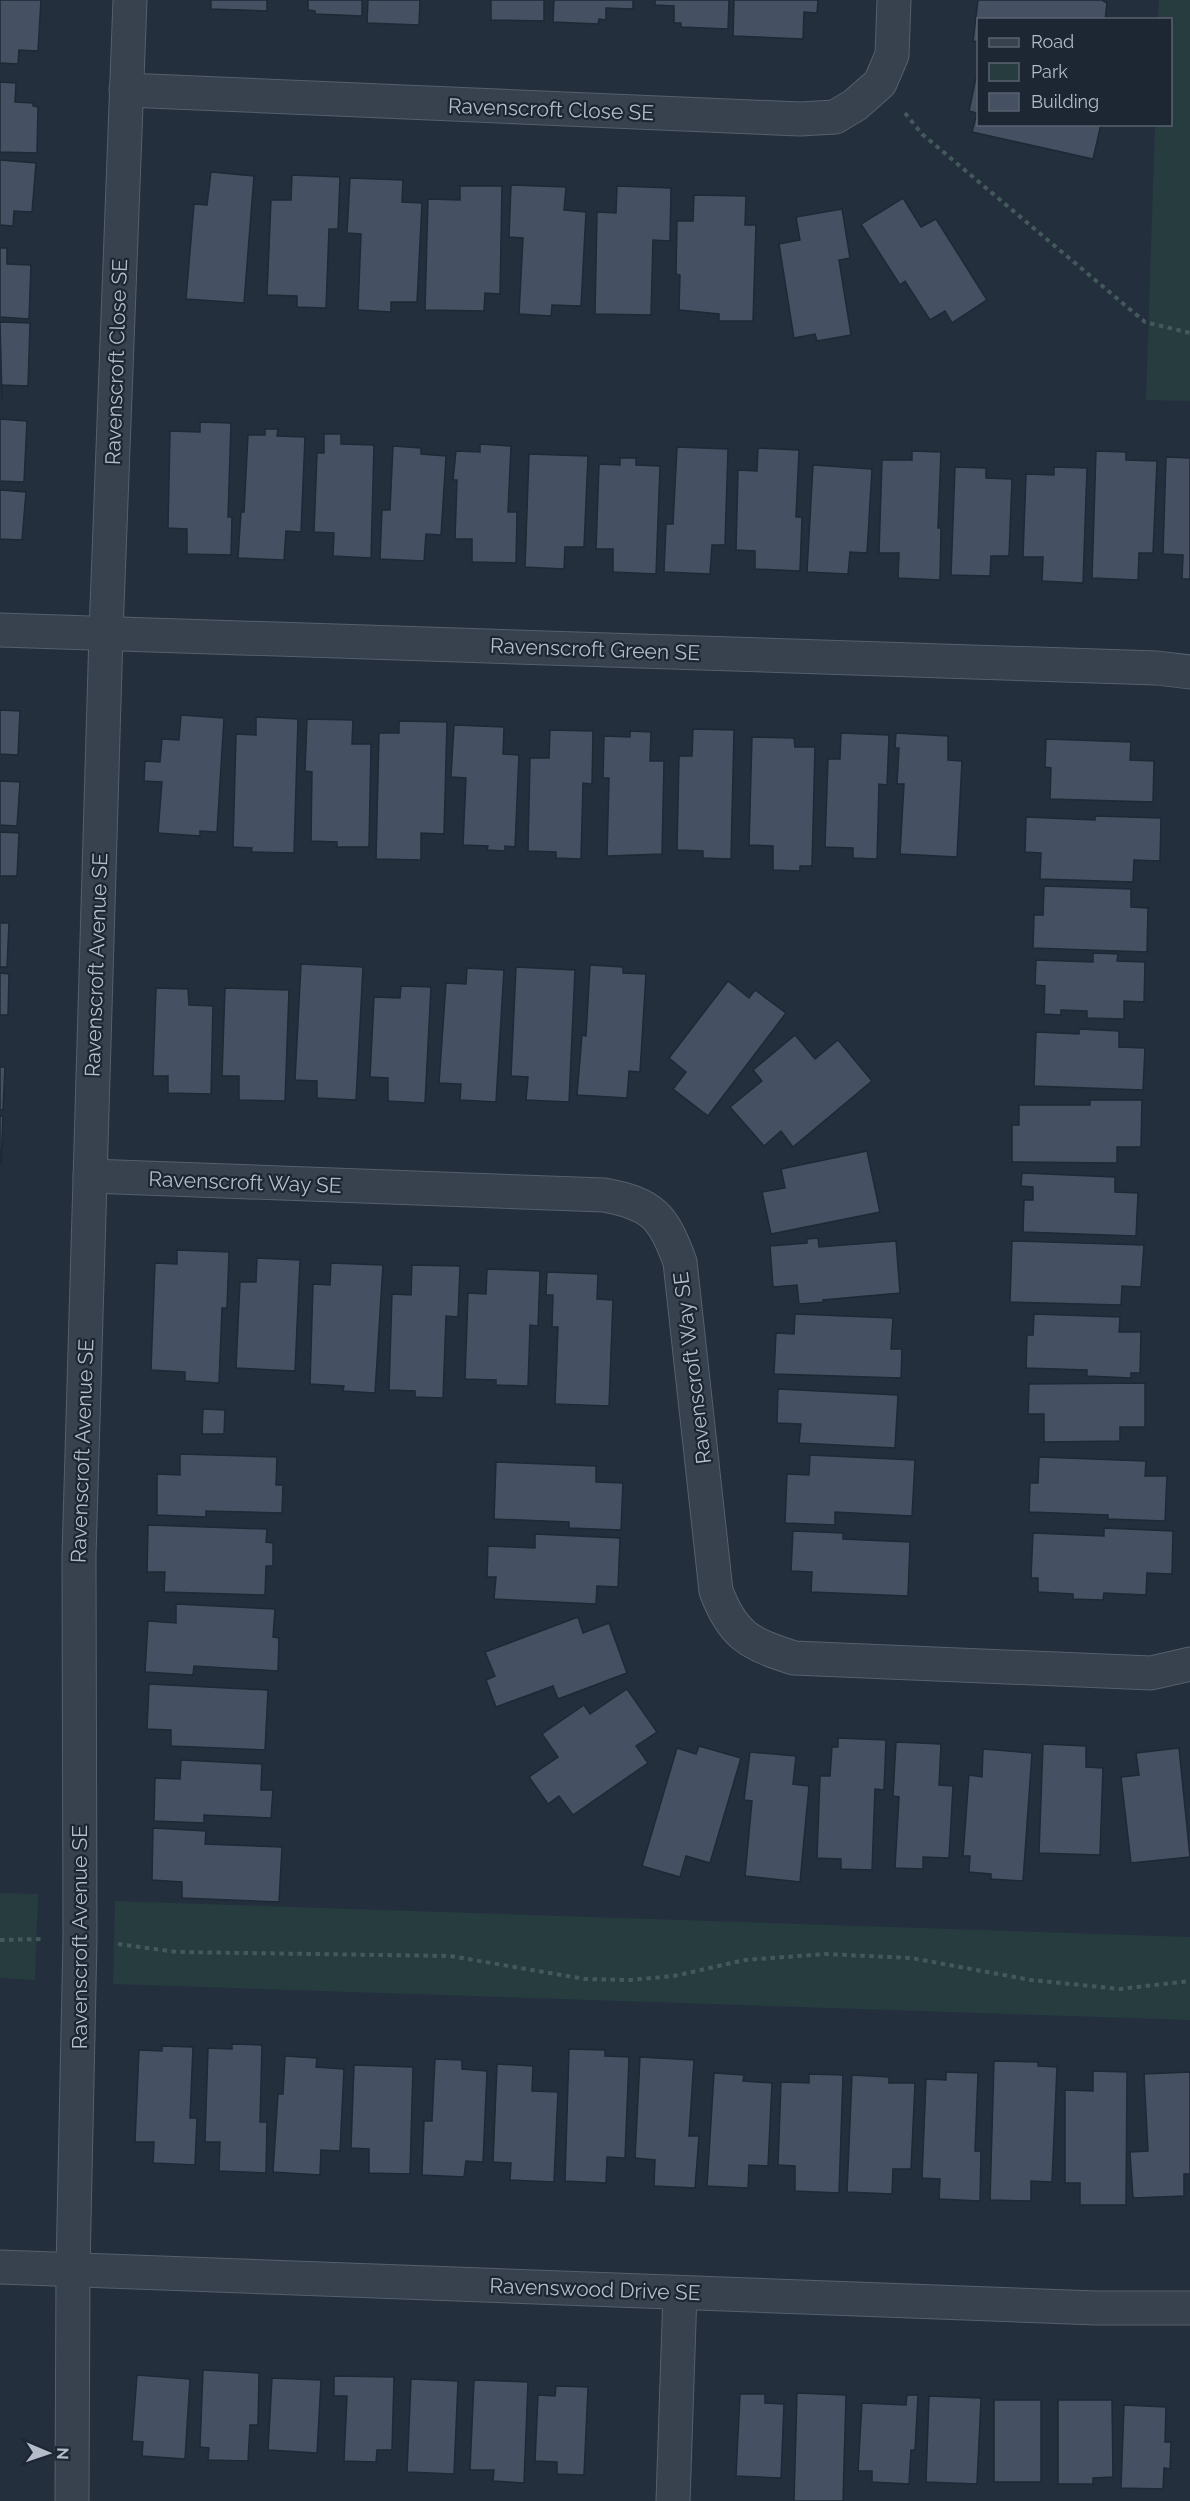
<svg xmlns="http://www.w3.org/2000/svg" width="1190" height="2501" font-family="Raleway,sans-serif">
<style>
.green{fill:#263c3f}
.building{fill:#455162;stroke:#1f2835;stroke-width:1.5}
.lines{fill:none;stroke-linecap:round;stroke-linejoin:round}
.street-casing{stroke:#565f6c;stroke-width:35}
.path{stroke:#44595c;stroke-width:4;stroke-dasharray:4.5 4.5;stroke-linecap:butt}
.street{stroke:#38414e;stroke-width:33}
.labels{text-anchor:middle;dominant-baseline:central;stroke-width:4.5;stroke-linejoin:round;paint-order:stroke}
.street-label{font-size:21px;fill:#b4bcc9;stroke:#1d2633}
</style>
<rect width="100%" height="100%" fill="#242f3e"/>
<g class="green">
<polygon points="1159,0 1190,0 1190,401 1146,400 1155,125 1170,124 1170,20 1158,19"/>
<polygon points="0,1893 38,1894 35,1980 0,1978"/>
<polygon points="115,1901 1190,1937 1190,2020 113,1984"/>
</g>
<g class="building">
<polygon points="0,0 41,0 38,51 19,50 18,64 0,63"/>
<polygon points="211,0 267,0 267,11 211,9"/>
<polygon points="308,0 362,0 362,16 315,14 315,11 308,10"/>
<polygon points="368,0 420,0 419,25 367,23"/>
<polygon points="491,0 544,0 544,21 491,20"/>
<polygon points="554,0 633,0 633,9 606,8 606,20 599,19 598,24 553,22"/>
<polygon points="655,0 729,0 728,29 681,27 681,23 674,23 674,6 655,5"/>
<polygon points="734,0 818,0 817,13 804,12 803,39 733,36"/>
<polygon points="978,0 1102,0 1107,3 1105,20 978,20 978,42 973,41"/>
<polygon points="978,68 978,124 1101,124 1093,159 972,132 977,113 969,111"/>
<polygon points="0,82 16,83 15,102 33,103 33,106 38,107 37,153 0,152"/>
<polygon points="0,160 36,163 32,212 14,211 13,226 0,225"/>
<polygon points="211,172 254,176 244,303 186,299 194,204 207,205"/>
<polygon points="292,175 340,177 338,229 329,229 326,308 297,307 297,296 267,295 271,200 291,200"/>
<polygon points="350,178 403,180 402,202 422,203 417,302 391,302 391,312 358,310 361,234 347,233"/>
<polygon points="511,185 566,187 564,210 586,212 581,306 552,305 551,316 519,314 523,238 509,237"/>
<polygon points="460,186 502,186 500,294 485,293 484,311 425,310 428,199 460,200"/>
<polygon points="617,186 671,188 670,241 653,240 651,315 595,314 597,212 616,213"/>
<polygon points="694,195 746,196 745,225 756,225 753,321 719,321 719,314 679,310 680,275 676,274 677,221 693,221"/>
<polygon points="903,198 921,227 936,219 987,300 952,323 945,311 930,320 905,281 900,285 861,224"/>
<polygon points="842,209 850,258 839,260 851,335 817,341 815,334 794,338 779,244 800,240 796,217"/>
<polygon points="0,248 7,248 7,264 31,265 29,319 0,317"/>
<polygon points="0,322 30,323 28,386 2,385 2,399"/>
<polygon points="0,419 27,421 24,482 0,481"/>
<polygon points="200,422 231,423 228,517 232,517 231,555 187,554 187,529 168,528 170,431 200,432"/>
<polygon points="265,429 278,429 277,436 305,437 301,532 286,531 284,560 238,558 241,512 244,512 248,435 265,435"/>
<polygon points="324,434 341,434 341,444 374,445 371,558 333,556 334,533 314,532 317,453 324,453"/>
<polygon points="480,444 511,446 508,512 517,512 516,563 472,562 472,539 455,539 457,480 453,480 456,451 480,452"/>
<polygon points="393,446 421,448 421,454 446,456 441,535 426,534 424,561 380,559 382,510 390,510"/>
<polygon points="677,447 728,449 725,545 712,545 710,574 664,572 666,524 673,524"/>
<polygon points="758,448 799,450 796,517 802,517 800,571 755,569 755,551 736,550 738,470 757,471"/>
<polygon points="912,451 941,452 938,528 941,528 940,580 898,578 899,553 879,553 882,460 912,460"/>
<polygon points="1096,451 1126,452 1126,460 1157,461 1153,553 1139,553 1138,580 1092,578"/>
<polygon points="529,454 588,456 584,547 565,547 564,569 525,567"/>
<polygon points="1166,457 1190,458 1190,579 1182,579 1183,555 1163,554"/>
<polygon points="620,458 636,458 636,465 660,466 656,574 613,572 613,549 596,549 599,464 620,465"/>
<polygon points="813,465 872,469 867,553 850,552 848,574 807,572"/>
<polygon points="955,467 986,468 986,478 1012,479 1009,556 991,556 990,576 951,575"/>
<polygon points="1054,467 1087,468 1083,583 1042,581 1043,557 1023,557 1026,474 1054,475"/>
<polygon points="0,490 26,492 22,540 0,539"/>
<polygon points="0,710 20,711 18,755 0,754"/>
<polygon points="181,715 224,718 217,832 200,831 200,836 158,833 162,782 144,781 145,761 160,762 162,739 179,740"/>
<polygon points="256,717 298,719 294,853 251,852 252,848 233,847 236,734 256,735"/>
<polygon points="307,719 353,720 352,744 371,744 369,847 337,847 337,842 311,841 312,772 305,771"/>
<polygon points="399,721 447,722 444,834 421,833 421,860 376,859 379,733 399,733"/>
<polygon points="454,725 504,727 503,754 519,755 515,847 505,846 505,851 487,850 488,846 463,845 466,778 451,777"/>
<polygon points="693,729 734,730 731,859 703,858 703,851 677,850 679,756 692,756"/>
<polygon points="550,730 593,731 592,784 583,783 581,859 556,858 556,852 528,851 530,758 549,758"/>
<polygon points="630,731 651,732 650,761 664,761 662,854 607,856 609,778 603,778 604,736 630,737"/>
<polygon points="841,733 889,735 887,785 879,784 877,859 853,858 853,848 825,847 828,759 840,759"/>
<polygon points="896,733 948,736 948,760 962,761 957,857 900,854 904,784 897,784 899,748 895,748"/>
<polygon points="752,737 794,738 795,747 815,747 812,866 800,866 800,871 773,870 773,846 749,845"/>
<polygon points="1046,739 1131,742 1130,760 1154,761 1153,802 1050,799 1051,768 1045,767"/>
<polygon points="0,781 20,782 17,826 0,825"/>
<polygon points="1095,816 1161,818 1160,861 1134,860 1133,882 1040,879 1041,853 1025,852 1026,817 1095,820"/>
<polygon points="0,832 19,833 17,876 0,876"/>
<polygon points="1044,886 1131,889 1131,907 1148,908 1147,952 1033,948 1034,915 1043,915"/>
<polygon points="0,923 9,923 7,967 0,967"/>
<polygon points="1093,953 1118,954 1117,961 1145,962 1144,1002 1124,1001 1124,1019 1087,1018 1087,1011 1061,1010 1061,1015 1044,1014 1045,986 1035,985 1036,960 1093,962"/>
<polygon points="301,964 363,967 356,1100 317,1098 317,1081 295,1080"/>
<polygon points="590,965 623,967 623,973 646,974 640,1072 629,1071 627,1098 577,1095 582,1035 586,1036"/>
<polygon points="516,967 575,970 569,1102 526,1100 528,1077 511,1076"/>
<polygon points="467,968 504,970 496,1102 460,1100 461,1084 439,1083 446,983 466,984"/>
<polygon points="0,973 9,974 8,1015 0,1015"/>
<polygon points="728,981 749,998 755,990 786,1013 708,1116 673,1089 686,1072 669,1058"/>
<polygon points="401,986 431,987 425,1103 388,1101 388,1078 370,1077 374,997 400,998"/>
<polygon points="156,988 188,989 189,1005 213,1006 211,1094 168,1093 168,1076 153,1076"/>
<polygon points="225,988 289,990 285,1101 239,1100 239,1076 222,1076"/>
<polygon points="1079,1029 1119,1031 1119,1047 1145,1048 1143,1090 1034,1086 1036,1032 1079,1034"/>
<polygon points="795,1035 815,1059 838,1040 872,1081 793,1147 781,1131 764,1146 730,1107 762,1081 753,1070"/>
<polygon points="0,1067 5,1067 3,1110 0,1110"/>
<polygon points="1090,1100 1142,1100 1141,1147 1117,1147 1117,1163 1012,1162 1012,1125 1019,1125 1019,1105 1090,1105"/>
<polygon points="0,1116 3,1116 1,1164 0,1164"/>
<polygon points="867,1151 880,1212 771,1234 762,1192 785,1188 781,1169"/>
<polygon points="1022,1173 1115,1177 1115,1192 1138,1193 1136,1236 1023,1232 1024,1200 1033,1200 1033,1187 1021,1186"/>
<polygon points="818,1238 819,1247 896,1241 900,1293 823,1300 824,1302 799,1304 797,1285 773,1287 770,1246 807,1243 807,1239"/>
<polygon points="1012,1241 1144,1245 1141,1287 1122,1286 1121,1305 1010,1302"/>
<polygon points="177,1250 229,1252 227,1308 222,1308 219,1383 185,1381 185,1372 151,1370 155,1263 177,1264"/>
<polygon points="257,1258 300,1260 295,1371 236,1368 240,1282 256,1282"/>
<polygon points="331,1263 383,1265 375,1393 343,1391 344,1386 310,1384 313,1284 330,1285"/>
<polygon points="412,1265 460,1266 458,1317 446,1316 443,1398 415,1397 415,1391 389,1390 392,1294 411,1295"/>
<polygon points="487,1269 540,1271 538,1326 530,1325 528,1386 496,1385 496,1380 465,1379 468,1293 486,1294"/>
<polygon points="547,1272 598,1274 597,1299 613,1300 609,1406 555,1404 558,1327 552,1327 553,1295 546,1295"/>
<polygon points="795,1314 893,1318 891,1349 902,1349 901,1378 774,1374 776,1333 794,1334"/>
<polygon points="1034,1314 1120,1317 1119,1332 1141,1332 1140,1373 1131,1373 1131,1378 1087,1376 1087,1370 1026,1368 1027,1335 1033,1335"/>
<polygon points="1145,1383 1145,1427 1120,1427 1120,1441 1044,1442 1044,1414 1028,1414 1029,1384"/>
<polygon points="778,1389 898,1395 895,1448 799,1443 801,1424 777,1423"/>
<polygon points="203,1409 225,1410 224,1434 202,1434"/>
<polygon points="180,1454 277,1457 276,1485 283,1485 282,1513 206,1511 206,1517 157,1515 157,1474 180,1475"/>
<polygon points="810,1455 915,1460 912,1516 835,1512 835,1525 785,1523 787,1474 809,1475"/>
<polygon points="1039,1457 1146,1461 1145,1476 1167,1476 1165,1521 1108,1519 1108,1515 1029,1512 1030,1483 1038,1483"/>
<polygon points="496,1462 596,1466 596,1482 623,1483 621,1530 569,1528 569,1522 494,1519"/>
<polygon points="148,1525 267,1529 266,1542 273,1543 273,1566 266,1566 265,1595 164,1592 165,1572 147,1572"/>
<polygon points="1104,1528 1173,1531 1172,1574 1147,1573 1146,1595 1104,1593 1103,1600 1073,1599 1073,1594 1038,1592 1038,1578 1031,1578 1033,1533 1104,1536"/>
<polygon points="793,1531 843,1533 843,1539 910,1542 908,1596 811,1592 812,1572 791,1571"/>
<polygon points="535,1534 620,1538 618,1587 597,1586 596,1604 494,1599 496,1577 487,1577 488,1546 535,1548"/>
<polygon points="176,1604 275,1609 273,1637 279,1638 278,1671 194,1666 193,1675 145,1672 148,1621 176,1623"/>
<polygon points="578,1617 583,1633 609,1623 627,1673 558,1699 553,1686 496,1707 486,1680 495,1676 485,1652"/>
<polygon points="149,1684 268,1690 265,1750 171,1746 171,1730 147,1729"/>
<polygon points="627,1689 657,1732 636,1746 648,1763 573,1815 559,1796 548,1804 529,1777 558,1757 542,1734 584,1705 590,1714"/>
<polygon points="838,1738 886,1740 884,1790 875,1789 872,1870 841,1869 841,1859 817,1858 820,1776 830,1776 832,1747 838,1747"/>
<polygon points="896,1742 941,1744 939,1785 953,1786 949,1858 923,1857 923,1869 895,1868 899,1797 893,1796"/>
<polygon points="1043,1744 1086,1746 1086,1767 1103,1768 1100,1855 1039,1853"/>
<polygon points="699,1746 741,1758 710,1863 686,1856 680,1877 642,1866 677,1748 696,1754"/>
<polygon points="1179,1748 1190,1857 1131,1863 1121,1777 1139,1775 1136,1753"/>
<polygon points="983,1749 1032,1753 1023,1881 991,1879 991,1874 969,1872 970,1856 963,1856 969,1775 982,1777"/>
<polygon points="750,1752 796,1756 793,1784 809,1786 800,1882 745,1876 752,1801 744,1800"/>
<polygon points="181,1760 262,1764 261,1790 273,1790 271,1818 204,1815 204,1823 154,1821 155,1778 180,1779"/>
<polygon points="153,1828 206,1831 205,1844 282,1847 279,1902 182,1898 182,1882 152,1880"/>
<polygon points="232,2044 262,2045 260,2122 267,2122 266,2173 219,2171 220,2142 205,2142 208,2048 232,2049"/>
<polygon points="162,2046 193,2047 190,2118 197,2118 195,2165 153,2163 154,2142 135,2142 139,2050 162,2051"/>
<polygon points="569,2049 605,2050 605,2056 629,2057 625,2158 607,2157 606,2183 565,2181"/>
<polygon points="285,2056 317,2058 316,2067 344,2069 340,2151 321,2150 320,2175 273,2172 278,2094 283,2094"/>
<polygon points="640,2057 694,2060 689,2136 699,2136 695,2188 654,2186 655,2160 635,2158"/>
<polygon points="435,2059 462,2060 462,2069 487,2071 483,2162 466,2161 464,2177 422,2175 424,2121 432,2121"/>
<polygon points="994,2061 1038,2062 1038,2066 1057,2067 1052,2182 1031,2181 1031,2201 990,2200"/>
<polygon points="497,2064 533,2066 532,2091 558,2092 554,2182 510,2180 511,2163 493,2162"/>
<polygon points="354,2065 413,2067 410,2174 369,2173 369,2149 351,2148"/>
<polygon points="1093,2071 1127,2072 1126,2205 1080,2205 1080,2183 1065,2183 1065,2090 1093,2091"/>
<polygon points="946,2072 978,2073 975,2151 981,2151 980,2201 939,2199 940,2179 922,2178 926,2079 946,2080"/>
<polygon points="1190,2072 1190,2174 1184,2174 1184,2196 1133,2198 1130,2152 1148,2151 1144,2074"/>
<polygon points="714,2073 744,2075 743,2081 772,2083 768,2166 749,2165 748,2188 707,2186"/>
<polygon points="809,2074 843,2075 839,2193 795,2191 795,2166 778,2165 781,2082 809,2083"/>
<polygon points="852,2075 889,2077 889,2083 915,2083 911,2169 893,2169 892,2194 847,2192"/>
<polygon points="203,2370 259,2373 258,2425 250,2425 248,2461 208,2460 209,2448 200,2447"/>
<polygon points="137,2375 190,2379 185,2459 142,2456 143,2442 132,2441"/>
<polygon points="334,2376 394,2377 392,2450 377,2450 376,2462 344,2461 347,2396 334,2396"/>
<polygon points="272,2378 321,2380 317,2453 268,2450"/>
<polygon points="411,2379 458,2381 454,2474 407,2472"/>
<polygon points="474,2380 528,2382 524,2483 493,2481 494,2470 470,2470"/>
<polygon points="556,2386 588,2387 584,2475 557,2474 557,2462 535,2461 538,2395 555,2396"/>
<polygon points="797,2393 846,2395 843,2501 794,2501"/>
<polygon points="740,2394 765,2394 765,2403 784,2404 781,2478 736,2476"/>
<polygon points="907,2395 918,2395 915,2450 911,2450 909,2484 872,2482 872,2471 858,2471 862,2403 906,2405"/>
<polygon points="929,2396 981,2398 977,2484 926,2482"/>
<rect x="994" y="2400" width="47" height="82"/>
<polygon points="1058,2400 1112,2400 1113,2477 1093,2478 1093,2484 1058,2484"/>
<polygon points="1124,2405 1166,2407 1165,2442 1171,2442 1170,2469 1164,2468 1163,2489 1121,2488"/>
</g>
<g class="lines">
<g class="street-casing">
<g id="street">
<polyline points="126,90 800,119 835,117 855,105 880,83 892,55 894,0"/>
<polyline points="0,630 1157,668 1190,672"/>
<path d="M90,1176L604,1195C653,1204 663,1216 680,1262L716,1591C733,1636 750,1644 794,1658L1151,1673L1190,1664"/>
<polyline points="0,2267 1096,2308 1190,2308"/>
<polyline points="72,2501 73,2269 80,1938 79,1556 106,633 130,0"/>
<polyline points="673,2501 680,2293"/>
</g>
</g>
<g class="path">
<polyline points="905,113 922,134 1145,322 1190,333"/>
<polyline points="0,1940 42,1939"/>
<polyline points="118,1944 177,1952 450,1956 585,1979 629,1980 674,1976 745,1960 825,1954 911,1958 1031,1980 1120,1989 1190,1981"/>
</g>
<use href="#street" class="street"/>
</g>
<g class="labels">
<g class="street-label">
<text transform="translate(551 109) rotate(2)">Ravenscroft Close SE</text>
<text transform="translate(116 362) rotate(-88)">Ravenscroft Close SE</text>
<text transform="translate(595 649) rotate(2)">Ravenscroft Green SE</text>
<text transform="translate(96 965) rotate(-88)">Ravenscroft Avenue SE</text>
<text transform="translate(245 1182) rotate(2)">Ravenscroft Way SE</text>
<text transform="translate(692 1368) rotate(-97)">Ravenscroft Way SE</text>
<text transform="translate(82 1451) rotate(-88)">Ravenscroft Avenue SE</text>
<text transform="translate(79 1937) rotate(-90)">Ravenscroft Avenue SE</text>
<text transform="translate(595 2289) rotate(2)">Ravenswood Drive SE</text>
</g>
</g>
<rect x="977" y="18" width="195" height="108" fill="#1d2633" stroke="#59626f" stroke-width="1.5"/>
<rect x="989" y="38" width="30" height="9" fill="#38414e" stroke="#59626f" stroke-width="1.5"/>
<text x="1031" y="48" font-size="18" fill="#b4bcc9">Road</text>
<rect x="989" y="63" width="30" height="18" fill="#263c3f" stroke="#59626f" stroke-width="1.5"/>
<text x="1031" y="78" font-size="18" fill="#b4bcc9">Park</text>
<rect x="989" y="93" width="30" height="18" fill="#455162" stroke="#59626f" stroke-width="1.5"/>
<text x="1031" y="108" font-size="18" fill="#b4bcc9">Building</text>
<g transform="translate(48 2453) rotate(92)" stroke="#1d2633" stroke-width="4.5" paint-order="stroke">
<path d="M0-4.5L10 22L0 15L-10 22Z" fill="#b4bcc9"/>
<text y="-9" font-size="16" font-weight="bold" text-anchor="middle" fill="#b4bcc9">N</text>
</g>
</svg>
